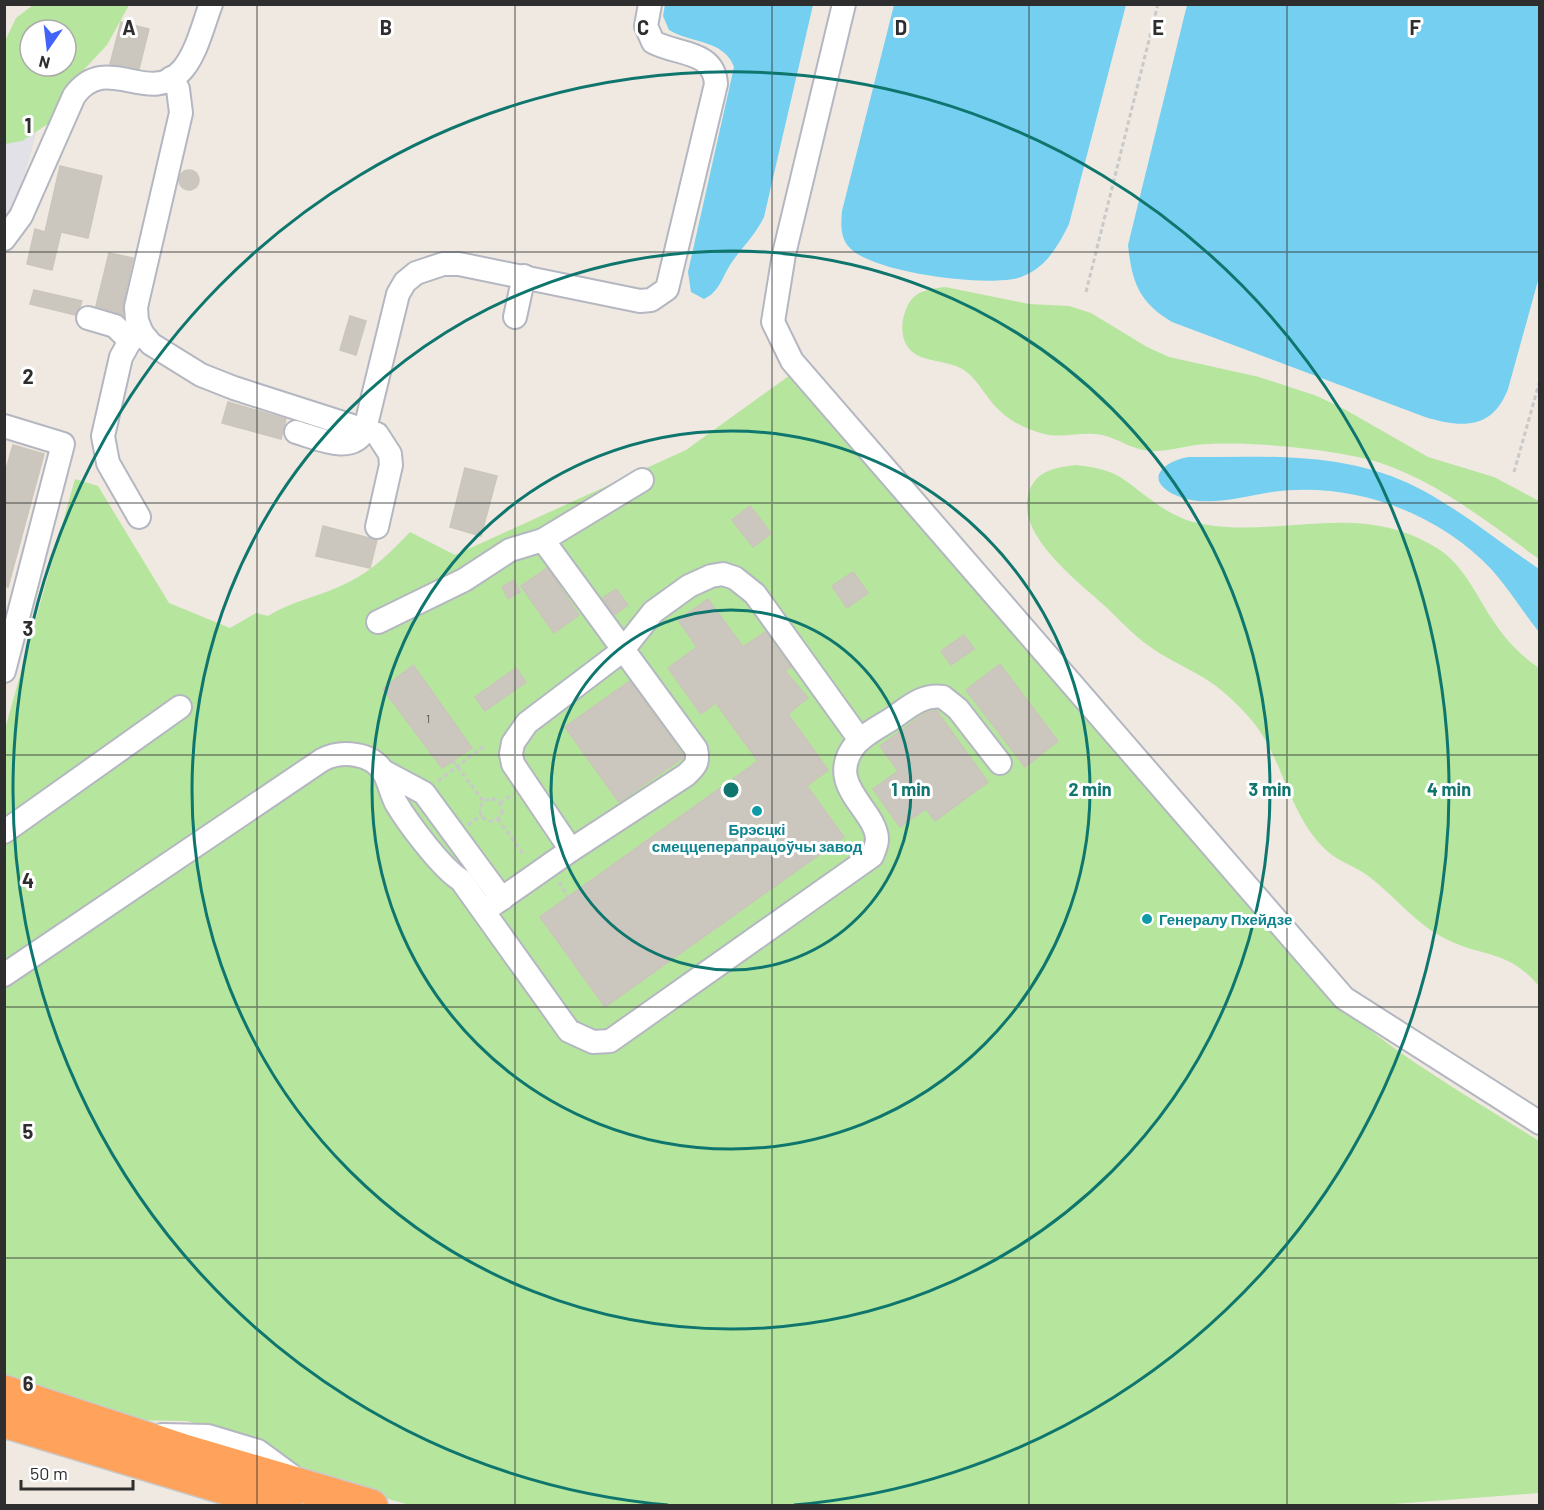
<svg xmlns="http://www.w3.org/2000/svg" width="1544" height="1510" font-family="Barlow,sans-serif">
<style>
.industrial{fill:#e3e1e8}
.green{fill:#b6e59e;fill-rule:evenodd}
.water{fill:#75cff0}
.building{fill:#cbc7bf;stroke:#cbc5ba;stroke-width:1.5}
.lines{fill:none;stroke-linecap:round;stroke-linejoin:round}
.minor-casing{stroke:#b4b7c1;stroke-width:26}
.highway-casing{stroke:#c9c9c9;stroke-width:36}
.path{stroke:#c9c9c9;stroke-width:3;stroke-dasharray:4.5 3;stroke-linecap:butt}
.minor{stroke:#fff;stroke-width:22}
.highway{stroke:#ffa35c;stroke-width:33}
.grid{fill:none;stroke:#2e2e2e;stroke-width:1.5;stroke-opacity:0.55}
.ring{fill:none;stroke:#0f766e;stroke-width:3}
.culture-dot{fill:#0f9aa8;stroke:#fff;stroke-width:2}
.labels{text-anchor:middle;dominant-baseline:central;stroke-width:6;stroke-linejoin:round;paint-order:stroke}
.number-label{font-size:12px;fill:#555452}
.culture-label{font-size:15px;font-weight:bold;fill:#0d838f;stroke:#fff}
.grid-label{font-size:20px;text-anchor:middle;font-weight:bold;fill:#2e2e2e;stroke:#fff;stroke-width:6;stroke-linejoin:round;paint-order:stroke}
.centre{fill:#0f766e;stroke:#fff;stroke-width:3}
.ring-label{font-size:18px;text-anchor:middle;font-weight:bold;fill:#0f766e;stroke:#fff;stroke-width:6;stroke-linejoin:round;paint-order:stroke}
</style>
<rect width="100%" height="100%" fill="#efe9e1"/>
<polygon class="industrial" points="39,123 15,211 5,220 5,145"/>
<g class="green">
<path d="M33,5H129L107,45L77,77L54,120L22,141L5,144L4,43L16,18ZM30,30H66V66H30Z"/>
<path d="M945,287L1029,304L1069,306L1091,313L1147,347L1169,357L1259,377L1317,396L1344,409L1428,457L1494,477L1539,501V559C1486,521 1431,476 1367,459C1322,448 1255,442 1209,444C1191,444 1172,451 1155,451C1132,452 1116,435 1094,434C1077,433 1061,438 1044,434C1025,429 1007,420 994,405C982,391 974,373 956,366C945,362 932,361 921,357C898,348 899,321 909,303C917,290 931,289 945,287Z"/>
<path d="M793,373L1315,981C1379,1047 1462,1092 1539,1141V1493L1367,1506L410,1505L324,1481L257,1440L187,1421L124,1420L5,1379V729L75,479L98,486L169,603L230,628L256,613L268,616C293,600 323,596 349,582C373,570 391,552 410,532L455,555L686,450Z"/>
<path d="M1076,465C1091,467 1107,469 1120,477C1147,495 1168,518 1202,524C1282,539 1358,499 1437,548C1463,564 1476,595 1492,619C1505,639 1520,655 1539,668V986C1508,950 1486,958 1448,940C1416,925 1395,896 1367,875C1356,867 1343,863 1332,855C1288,821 1285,756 1248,716C1235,702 1221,688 1204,678C1186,667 1167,659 1149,646C1133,635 1120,620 1106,607C1079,582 1018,537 1028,496C1034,471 1053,468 1076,465Z"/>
</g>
<g class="water">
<path d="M665,4L813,5L764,217C755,236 741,248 730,265C722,278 719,292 704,299L691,292L688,272L734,67C725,40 690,43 669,30L663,16Z"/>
<path d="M894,5H1126L1069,224C1058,246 1046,268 1021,277C990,288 869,273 848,246C840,236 841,223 842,211Z"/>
<path d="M1187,5H1539V277L1508,389C1492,430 1462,428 1425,417L1172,322C1139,302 1132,283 1128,245Z"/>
<path d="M1189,457C1267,457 1346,451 1418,488C1461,510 1499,542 1539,569V632C1523,612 1509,589 1492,570C1437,511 1351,481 1272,492C1241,497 1203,509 1173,494C1142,478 1167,460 1189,457Z"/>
</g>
<g class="building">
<polygon points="121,22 149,29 139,69 110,64"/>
<polygon points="60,166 102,176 88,238 61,232 52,270 27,264 35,229 45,232"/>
<circle cx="189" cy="180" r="10"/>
<polygon points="109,253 133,258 123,304 123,315 96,306"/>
<polygon points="34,290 82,301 80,307 75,315 30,304"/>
<polygon points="350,316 366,321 356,355 340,350"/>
<polygon points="228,402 286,419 281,439 222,423"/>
<polygon points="13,445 44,454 8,587 4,586 4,476"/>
<polygon points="465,468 497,476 481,536 450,527"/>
<polygon points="750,506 771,533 753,547 732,520"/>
<polygon points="323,526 377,540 370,568 316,556"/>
<polygon points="547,568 579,615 554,633 521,586"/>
<polygon points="853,572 868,593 847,608 832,586"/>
<polygon points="514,580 520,592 508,599 502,587"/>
<polygon points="616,589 628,605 614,615 603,598"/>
<polygon points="708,599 743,647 765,632 791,667 785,671 808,698 788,714 828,770 807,786 844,837 605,1007 540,917 758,761 716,703 701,714 668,668 697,647 678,620"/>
<polygon points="964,635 974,649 951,665 941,651"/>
<polygon points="1000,664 1058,741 1025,767 966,690"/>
<polygon points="413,665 472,748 442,768 383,689"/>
<polygon points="516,668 526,682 485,711 475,697"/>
<polygon points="630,681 684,757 619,802 565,727"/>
<polygon points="936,710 988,782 935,821 926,809 900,827 873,789 898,771 880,746 924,714"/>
</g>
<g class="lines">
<g class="minor-casing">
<g id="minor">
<polyline points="844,4 784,254 773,322 792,361 1344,998 1540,1123"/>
<polyline points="171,78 178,89 181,113 136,307 137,321 142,333 151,344 201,375 234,388 377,434 390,454 391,465 377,527"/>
<path d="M4,239L21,216L74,96C107,50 149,109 183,69C197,52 203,25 211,4"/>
<polyline points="515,317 524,276"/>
<polyline points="88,318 115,326 130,341"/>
<polyline points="4,426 63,444 4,671"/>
<path d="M296,432C317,438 353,456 365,429L398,294L405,282L416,273L443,264H459L640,301L651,300L667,289L716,84C714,50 677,55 653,42L646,26L650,4"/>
<polyline points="139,517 108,463 103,436 121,357 130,341 142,333"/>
<polyline points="543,540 642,480"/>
<path d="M378,622L464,580L510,550L543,540L696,749C699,762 696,766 686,775L571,850"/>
<polyline points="383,771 424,793 502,899"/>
<polyline points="4,832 180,707"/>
<polyline points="484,911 571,850 513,764 511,754 513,743 527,723 622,651 653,612 689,586 711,576 723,574 735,578 755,594 860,740"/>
<path d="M4,975L322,760C341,750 372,752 384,773C389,782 391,793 396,803C408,823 442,869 461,880L569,1031L593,1042L610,1041L872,856C874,851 877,845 877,839C876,809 824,785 855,745C864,734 881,726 893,718C909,707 922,694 943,697L958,709L1000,763"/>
<polyline points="162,1435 208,1436 258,1451 292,1476"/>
</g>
</g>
<g class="highway-casing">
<g id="highway">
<polyline points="4,1392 181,1450 371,1506"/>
<polyline points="4,1421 286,1506"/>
</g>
</g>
<g class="path">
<polyline points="1086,292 1158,4"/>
<polyline points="1514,472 1540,380"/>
<polyline points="453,761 484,802"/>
<polyline points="438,781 484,746"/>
<circle cx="491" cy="810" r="11"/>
<polyline points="500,803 513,794"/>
<polyline points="498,819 524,855"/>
<polyline points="468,825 482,815"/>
<polyline points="559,882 568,897"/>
</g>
<use href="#minor" class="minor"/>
<use href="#highway" class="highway"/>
</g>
<path class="grid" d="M257,4V1506M515,4V1506M772,4V1506M1029,4V1506M1287,4V1506M4,252H1540M4,503H1540M4,755H1540M4,1007H1540M4,1258H1540"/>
<g class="ring">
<circle cx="731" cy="790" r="180"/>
<circle cx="731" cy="790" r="359"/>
<circle cx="731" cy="790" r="539"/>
<path d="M668 1505A718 718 0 1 1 794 1505"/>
</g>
<g class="culture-dot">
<circle cx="757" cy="811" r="6"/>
<circle cx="1147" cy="919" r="6"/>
</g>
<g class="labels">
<g class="number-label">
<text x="428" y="718">1</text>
</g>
<g class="culture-label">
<text x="757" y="829">Брэсцкі<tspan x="757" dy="17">смеццеперапрацоўчы завод</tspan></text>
<text x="1159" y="919" text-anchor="start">Генералу Пхейдзе</text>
</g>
</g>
<g class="grid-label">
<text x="129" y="35">A</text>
<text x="386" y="35">B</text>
<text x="643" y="35">C</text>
<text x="901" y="35">D</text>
<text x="1158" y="35">E</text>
<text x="1415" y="35">F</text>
<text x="28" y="133">1</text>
<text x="28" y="384">2</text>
<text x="28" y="636">3</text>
<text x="28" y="888">4</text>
<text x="28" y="1139">5</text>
<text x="28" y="1391">6</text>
</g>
<circle cx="731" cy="790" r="9" class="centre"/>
<g class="ring-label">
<text x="911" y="796">1 min</text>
<text x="1090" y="796">2 min</text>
<text x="1270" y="796">3 min</text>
<text x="1449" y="796">4 min</text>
</g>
<rect width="1544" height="1510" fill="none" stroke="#2e2e2e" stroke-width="12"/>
<g transform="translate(48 48) rotate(194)"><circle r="28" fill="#ffffff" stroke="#ababab" stroke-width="1.5"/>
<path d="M0-4.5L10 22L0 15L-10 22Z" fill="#4264fb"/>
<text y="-9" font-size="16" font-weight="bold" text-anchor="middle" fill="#2e2e2e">N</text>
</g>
<path d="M21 1480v9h112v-9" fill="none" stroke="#2e2e2e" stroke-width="3"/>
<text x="30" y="1480" font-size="18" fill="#2e2e2e" stroke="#ffffff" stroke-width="4.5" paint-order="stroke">50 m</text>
</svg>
